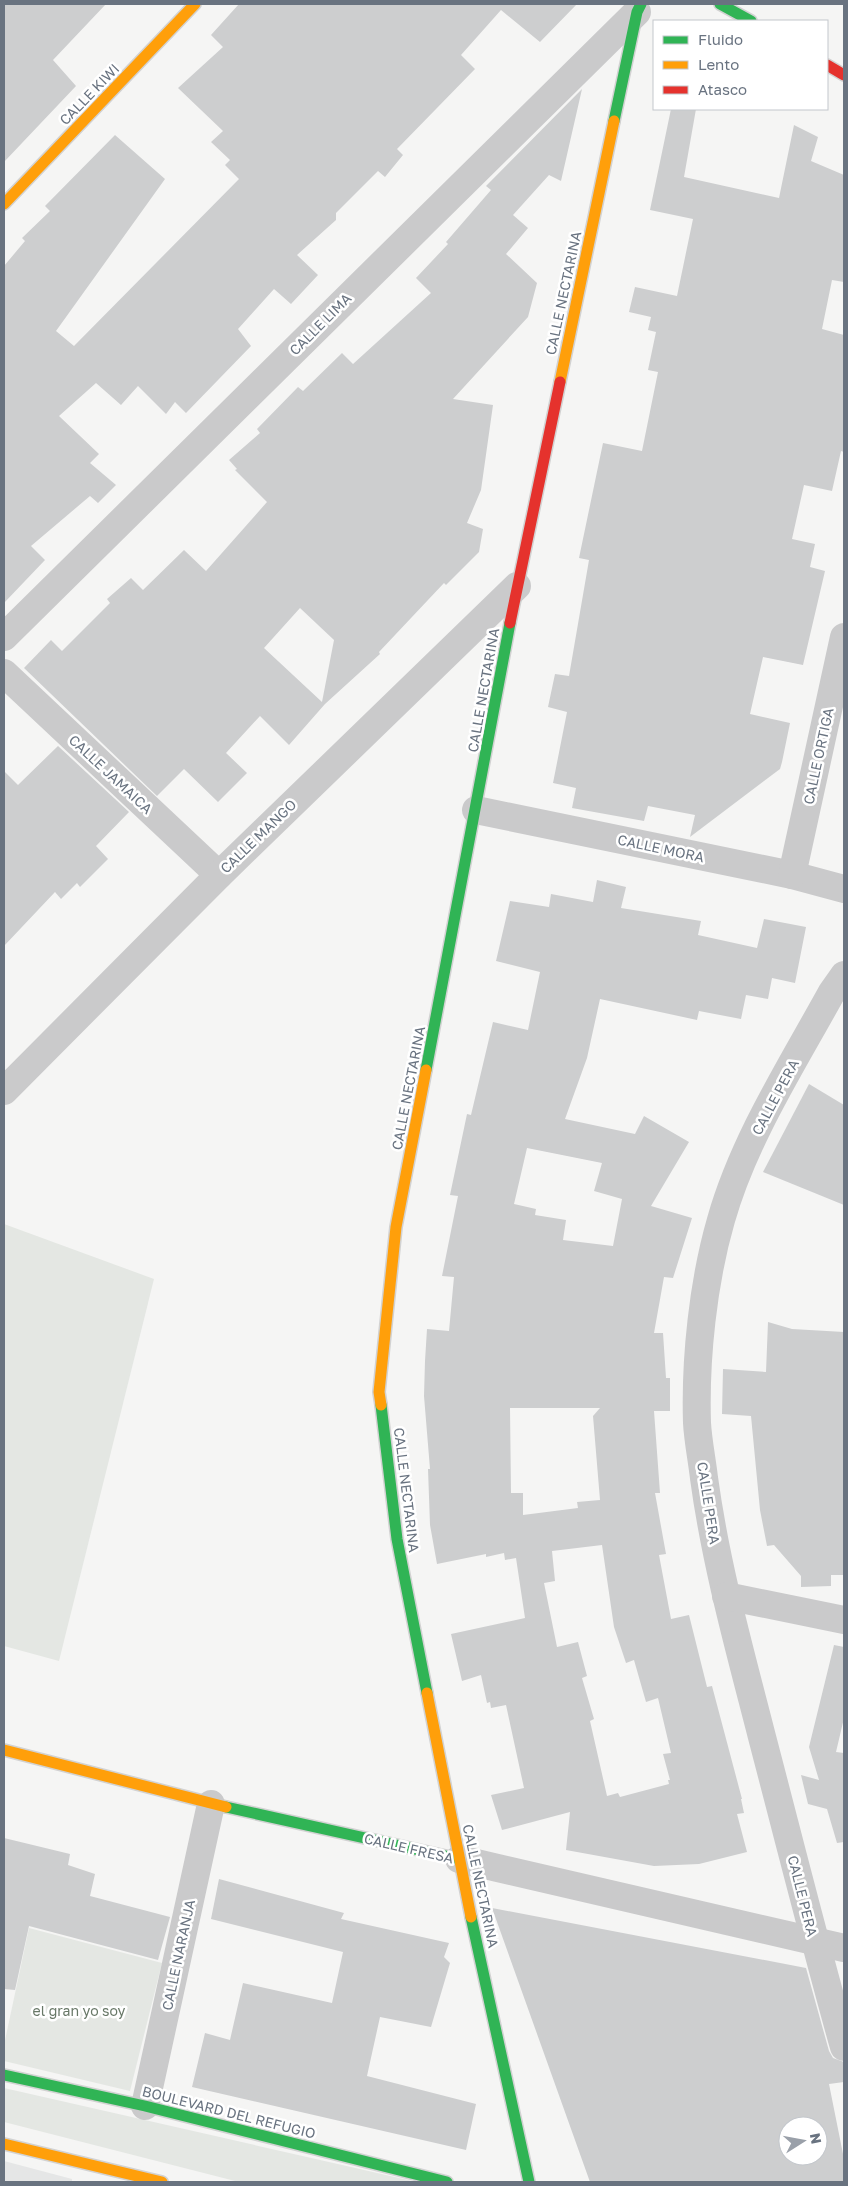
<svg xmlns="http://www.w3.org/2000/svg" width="848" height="2186" font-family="'Golos Text',sans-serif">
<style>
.built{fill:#e5e6e6}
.green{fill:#e4e7e3}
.building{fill:#cdcecf;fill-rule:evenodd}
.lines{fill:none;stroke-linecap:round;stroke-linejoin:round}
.fast-casing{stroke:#d2d2d2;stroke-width:14}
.slow-casing{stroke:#d2d2d2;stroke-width:14}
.jam-casing{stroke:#d2d2d2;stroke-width:14}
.street{stroke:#cacacb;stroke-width:28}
.fast{stroke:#30b455;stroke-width:11}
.slow{stroke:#ff9f0a;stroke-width:11}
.jam{stroke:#e5322d;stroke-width:11}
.labels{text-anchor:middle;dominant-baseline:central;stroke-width:5;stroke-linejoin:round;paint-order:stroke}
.street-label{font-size:14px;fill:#697380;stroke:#fff}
.park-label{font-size:14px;fill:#687867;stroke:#fff}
</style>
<rect width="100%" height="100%" fill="#f5f5f4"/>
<polygon class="built" points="4,2161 72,2179 72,2182 4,2182"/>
<g class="green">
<polygon points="4,1224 154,1279 59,1661 4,1646"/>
<polygon points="29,1928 162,1963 130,2091 4,2061 4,2045"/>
<polygon points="4,2088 417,2182 239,2182 4,2122"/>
</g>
<g class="building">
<polygon points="4,4 106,4 53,60 76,86 4,162"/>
<polygon points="239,4 577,4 540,42 501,10 461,55 475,69 397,149 403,155 385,177 378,171 336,213 336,220 297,255 318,275 291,304 274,289 238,329 251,346 186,413 175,402 166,414 138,386 121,405 96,383 59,416 99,454 90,463 116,485 98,503 90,496 31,546 45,560 4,603 4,266 25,241 22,238 50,211 45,206 115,135 165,179 56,331 74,346 239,179 225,165 230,160 211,142 223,131 178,88 223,47 211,35"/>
<path d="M582,89L561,181L549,175L513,215L528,228L506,254L537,283L528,317L453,399L493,405L481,490L467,523L483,529L479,552L446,585L444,583L379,652L380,654L325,704L289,745L260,716L226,753L247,773L218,802L184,769L157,796L24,668L51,640L62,651L110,603L107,599L131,578L143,590L184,550L206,571L267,502L235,470L237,469L229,460L260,433L257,429L298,387L303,391L342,353L353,364L431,293L416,278L448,244L446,242L491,190L486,186ZM300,608L334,640L322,702L264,648Z"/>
<polygon points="671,109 696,109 684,177 779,198 794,125 818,137 811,161 844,175 844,282 832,280 822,329 844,335 844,452 841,451 832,491 804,485 792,539 815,544 810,567 825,571 803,665 763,657 750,714 790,723 782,762 780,769 690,837 695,815 648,806 644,821 572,808 576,788 553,783 567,712 548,707 555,674 569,676 589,560 579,558 603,443 642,451 658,372 648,370 656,332 648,330 651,317 629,312 635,287 677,296 693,219 650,210"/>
<polygon points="58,746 129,812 96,846 108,859 80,887 77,883 61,899 55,892 4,946 4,771 18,785"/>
<path d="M597,880L626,887L621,908L701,921L698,935L757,948L764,919L806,927L795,983L772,978L768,999L746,995L741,1019L699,1011L697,1020L600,999L587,1058L565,1119L635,1134L644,1116L689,1142L651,1206L692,1218L673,1278L664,1277L654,1333H663L666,1378H670V1411H654L660,1493H655L666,1554L659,1555L671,1619L689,1615L707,1687L712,1686L742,1799H741L744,1813L737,1814L747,1852L699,1864L654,1866L566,1850L570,1812L502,1830L491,1795L524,1788L506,1705L491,1708L490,1702L487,1703L481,1675L462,1681L451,1634L525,1618L516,1558L505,1560L504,1553L486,1557V1554L437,1564L430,1525L428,1469H430L424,1396L425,1361L427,1329L449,1331L454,1277L442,1276L458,1196L450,1195L467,1114L471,1115L493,1022L528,1030L540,972L496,961L510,901L549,907L551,894L593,902ZM527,1148L602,1163L594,1191L622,1199L613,1246L563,1240L566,1220L535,1215L536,1209L514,1204ZM510,1408H600L593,1416L600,1500L577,1502L578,1508L523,1515V1493H511ZM602,1545L614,1627L626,1663L634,1660L646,1702L658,1698L671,1753L663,1754L670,1780H668L669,1784L620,1797L618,1793L607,1796L590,1721L594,1719L582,1678L587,1676L578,1642L557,1647L544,1583L555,1581L552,1551Z"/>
<polygon points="809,1084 844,1105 844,1205 763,1172"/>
<polygon points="768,1322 792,1329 844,1332 844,1575 831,1575 831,1586 801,1587 801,1576 774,1545 767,1546 760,1510 751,1416 722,1414 723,1369 766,1372"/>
<polygon points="834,1645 844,1647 844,1718 836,1752 844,1753 844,1842 837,1843 827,1809 808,1804 801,1775 819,1780 809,1747"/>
<polygon points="4,1838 70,1854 68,1865 95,1874 90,1896 170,1917 158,1960 29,1926 15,1990 4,1989"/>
<polygon points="219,1879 344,1913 341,1919 449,1943 444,1957 450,1963 431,2027 380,2017 367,2076 476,2104 466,2150 192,2087 205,2033 230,2040 243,1983 332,2003 343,1952 211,1919"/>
<path d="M492,1908L806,1968L829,2051L833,2058L844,2062V2082L829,2084L844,2159V2182H590ZM788,2126H818V2156H788Z"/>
</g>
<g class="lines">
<g class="fast-casing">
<g id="fast">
<polyline points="720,4 751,21"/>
<polyline points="614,121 637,12 641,4"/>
<polyline points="426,1070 510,623"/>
<polyline points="381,1405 397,1539 427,1693"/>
<polyline points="226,1807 459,1859"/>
<polyline points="471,1917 529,2182"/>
<polyline points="4,2075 145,2106 447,2182"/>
</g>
</g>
<g class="slow-casing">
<g id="slow">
<polyline points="4,204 195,4"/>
<polyline points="560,382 614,121"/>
<polyline points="381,1405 379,1392 396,1227 426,1070"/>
<polyline points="427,1693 471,1917"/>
<polyline points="4,1750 226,1807"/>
<polyline points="4,2144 162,2182"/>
</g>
</g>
<g class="jam-casing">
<g id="jam">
<polyline points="827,65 844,75"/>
<polyline points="510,623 560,382"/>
</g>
</g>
<g class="street">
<polyline points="4,637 637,12"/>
<polyline points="4,673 219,875"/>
<polyline points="476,810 792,875 844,889"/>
<polyline points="792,875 844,637"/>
<path d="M844,975L832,992C792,1065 744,1139 721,1220C703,1282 695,1359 697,1423C698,1441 702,1460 704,1478C716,1566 740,1651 762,1737C789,1840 815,1944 844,2047"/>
<polyline points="4,1091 219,875 517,586"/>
<polyline points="726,1596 844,1620"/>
<polyline points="459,1859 844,1948"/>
<polyline points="145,2106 211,1804"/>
</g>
<use href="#fast" class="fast"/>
<use href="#slow" class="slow"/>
<use href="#jam" class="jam"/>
</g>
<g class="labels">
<g class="street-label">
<text transform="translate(89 94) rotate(-46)">CALLE KIWI</text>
<text transform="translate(563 293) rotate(-78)">CALLE NECTARINA</text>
<text transform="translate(320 324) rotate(-45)">CALLE LIMA</text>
<text transform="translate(483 690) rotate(-80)">CALLE NECTARINA</text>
<text transform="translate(818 756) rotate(-78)">CALLE ORTIGA</text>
<text transform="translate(111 774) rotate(43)">CALLE JAMAICA</text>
<text transform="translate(258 836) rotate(-44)">CALLE MANGO</text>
<text transform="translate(661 848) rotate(12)">CALLE MORA</text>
<text transform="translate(408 1088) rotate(-79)">CALLE NECTARINA</text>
<text transform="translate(775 1097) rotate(-62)">CALLE PERA</text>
<text transform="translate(407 1490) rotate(83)">CALLE NECTARINA</text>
<text transform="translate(709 1503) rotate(81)">CALLE PERA</text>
<text transform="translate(409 1848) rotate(13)">CALLE FRESA</text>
<text transform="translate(481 1886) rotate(78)">CALLE NECTARINA</text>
<text transform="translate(803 1896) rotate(76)">CALLE PERA</text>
<text transform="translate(178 1955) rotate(-78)">CALLE NARANJA</text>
<text transform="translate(229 2112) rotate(14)">BOULEVARD DEL REFUGIO</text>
</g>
<g class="park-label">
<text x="79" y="2010">el gran yo soy</text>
</g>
</g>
<rect width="848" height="2186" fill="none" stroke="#697380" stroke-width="10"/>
<rect x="653" y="20" width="175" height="90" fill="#ffffff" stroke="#c3c7cc"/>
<rect x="663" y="36" width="25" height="8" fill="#30b455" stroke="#c3c7cc"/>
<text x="698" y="45" font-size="15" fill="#697380">Fluido</text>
<rect x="663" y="61" width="25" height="8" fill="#ff9f0a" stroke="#c3c7cc"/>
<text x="698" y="70" font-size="15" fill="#697380">Lento</text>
<rect x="663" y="86" width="25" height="8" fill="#e5322d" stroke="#c3c7cc"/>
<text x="698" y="95" font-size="15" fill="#697380">Atasco</text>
<g transform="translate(803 2141) rotate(79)"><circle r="24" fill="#ffffff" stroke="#c3c7cc"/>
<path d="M0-4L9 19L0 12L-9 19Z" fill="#9aa0a9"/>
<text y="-8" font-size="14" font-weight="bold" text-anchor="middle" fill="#697380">N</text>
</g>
</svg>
